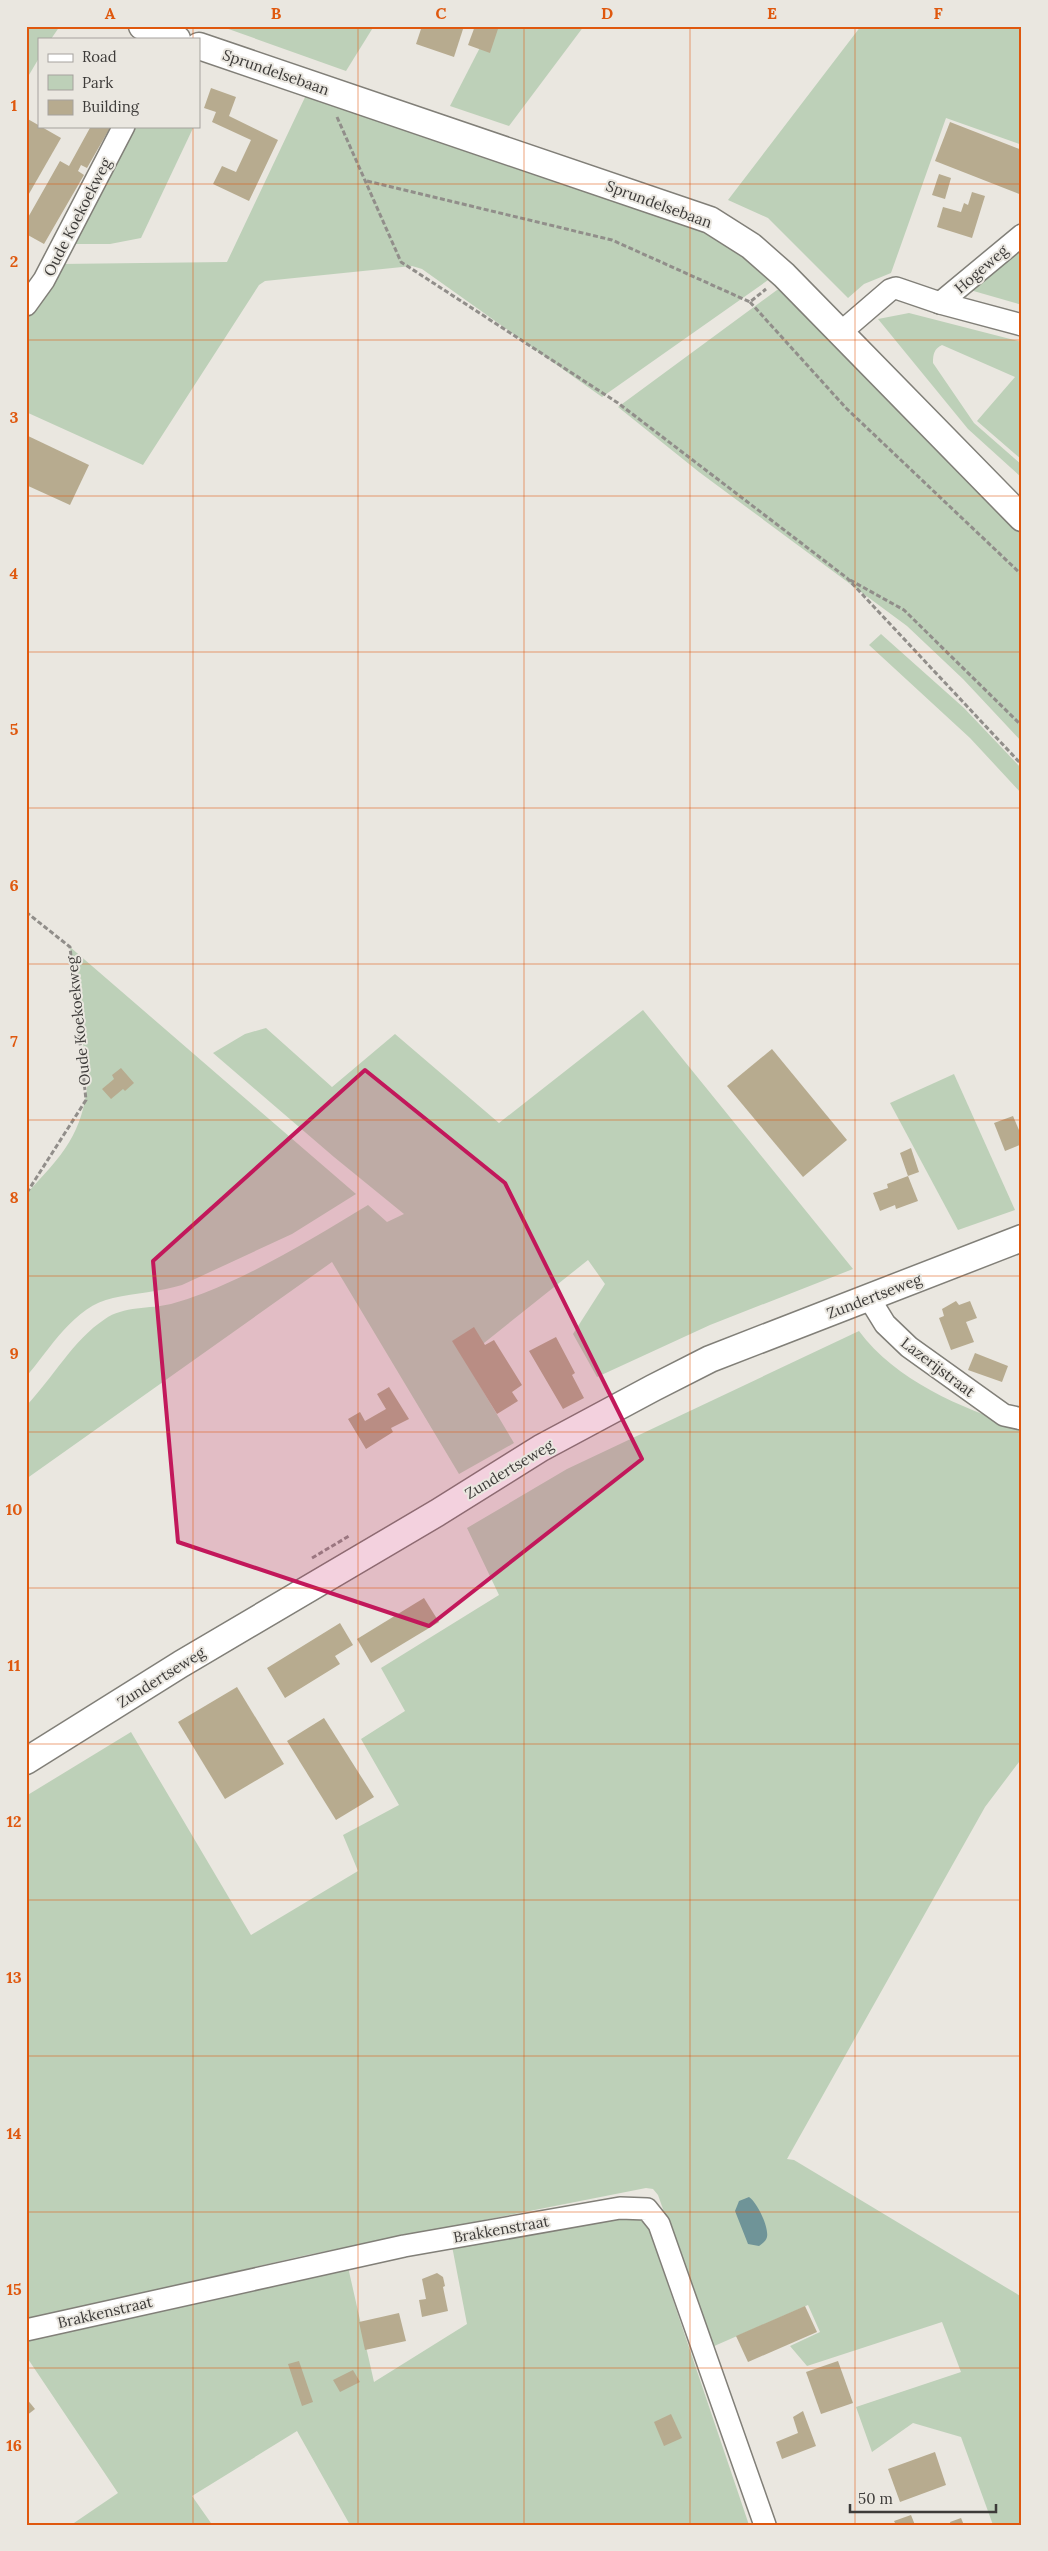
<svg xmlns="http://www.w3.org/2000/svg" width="1048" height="2551" font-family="Lora,serif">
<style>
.green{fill:#bdd0b8}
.water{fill:#6f9498}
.building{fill:#b7ab8f}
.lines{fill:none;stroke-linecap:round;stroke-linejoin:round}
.minor-casing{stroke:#817f78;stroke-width:24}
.tertiary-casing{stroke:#817f78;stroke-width:29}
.path{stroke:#918e8a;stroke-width:3;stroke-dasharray:5 2.5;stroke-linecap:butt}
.minor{stroke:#fff;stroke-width:21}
.tertiary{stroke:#fff;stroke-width:26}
.marked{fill:#c2185b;fill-opacity:0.2;stroke:#c2185b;stroke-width:4;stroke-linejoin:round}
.grid{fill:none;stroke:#df580e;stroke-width:1;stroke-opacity:0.55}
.labels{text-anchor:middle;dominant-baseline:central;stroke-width:4;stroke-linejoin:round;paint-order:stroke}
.street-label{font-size:15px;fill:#3d3b39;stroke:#eae7e0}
.neatline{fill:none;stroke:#df580e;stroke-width:2}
.grid-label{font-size:16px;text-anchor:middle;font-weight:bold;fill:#df580e}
</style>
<rect width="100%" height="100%" fill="#eae7e0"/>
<g class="green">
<polygon points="26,26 60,26 51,39 39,39 39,58 26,80"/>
<polygon points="220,26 374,26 346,71"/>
<polygon points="491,26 584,26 509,126 450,106"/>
<polygon points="861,26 1022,26 1022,145 946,118 891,273 864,284 848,298 768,218 728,200"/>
<polygon points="307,93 703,225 771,278 602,397 422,269 412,266 265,281 259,285 143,465 26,412 26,317 59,264 227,262"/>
<polygon points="136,126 194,126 141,238 110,244 71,244"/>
<polygon points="1022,244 1022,305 970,290"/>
<polygon points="787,287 1022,523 1022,742 963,679 907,626 699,472 618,407 777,290"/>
<path d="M909,313L1022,342L1021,459L977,421L1015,377L942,345C934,349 933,354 933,363L974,423L1022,465V478L968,429L878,319Z"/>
<polygon points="881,634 964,708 1022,769 1022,794 970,738 869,645"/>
<path d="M70,947L356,1194L292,1234L182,1285C159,1292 136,1293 113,1298C74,1306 50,1349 26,1377V1194C63,1155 83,1134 88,1079Z"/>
<path d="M643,1010L853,1269L710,1325L597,1377L573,1334L605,1284L588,1260L464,1359L514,1443L459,1474L332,1262L26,1479V1406C53,1378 73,1340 105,1319C123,1306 150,1309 171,1304C182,1301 193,1297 204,1293C262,1270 315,1237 368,1205L387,1222L404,1214L334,1157L213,1053L245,1034L266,1028L332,1087L395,1034L499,1123Z"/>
<polygon points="954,1074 1015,1210 958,1230 890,1103"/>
<path d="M859,1331C896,1381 964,1410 1022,1427V1758L985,1807L787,2159L794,2160L1022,2297V2525H993L961,2437L913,2423L872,2452L856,2407L961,2372L942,2322L807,2366L790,2346L820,2332L808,2305L712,2347L658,2195L653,2189L646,2188L307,2255L26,2320V1796L131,1732L251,1935L358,1871L343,1835L399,1805L361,1739L405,1711L381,1668L499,1595L467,1528L567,1469Z"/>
<polygon points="638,2211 645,2217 749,2525 350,2525 297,2431 192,2496 211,2523 209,2525 71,2525 118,2493 26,2356 26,2341 348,2267 374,2382 467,2324 452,2246"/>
</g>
<path class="water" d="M749,2197C757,2202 769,2227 767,2237C766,2241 763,2243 759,2246L748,2244L735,2211L739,2201Z"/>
<g class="building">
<polygon points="422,26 464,26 454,57 416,44"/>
<polygon points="475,26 499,26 490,53 468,45"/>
<polygon points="211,88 236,97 229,116 278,140 249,201 213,184 222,166 236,172 251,140 212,122 216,112 204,108"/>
<polygon points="26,118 61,138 26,199"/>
<polygon points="950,122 1022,150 1022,195 935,161"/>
<polygon points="91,126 111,126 87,168 81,165 78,171 84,175 44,244 26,234 26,221 60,161 69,166"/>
<polygon points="939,174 951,178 945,199 932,195"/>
<polygon points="972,192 985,196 972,238 937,227 943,207 961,212 964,203 968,205"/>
<polygon points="26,435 89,465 70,505 26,485"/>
<polygon points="772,1049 847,1140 803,1177 727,1086"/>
<polygon points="121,1068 134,1083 125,1091 123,1089 111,1099 102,1089 114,1079 112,1075"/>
<polygon points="1013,1116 1022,1137 1022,1144 1005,1151 994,1123"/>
<polygon points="911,1148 919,1172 908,1176 918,1201 896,1209 895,1205 880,1211 873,1193 888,1188 887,1184 908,1176 900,1153"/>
<polygon points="956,1301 959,1305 970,1301 977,1318 966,1322 974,1342 951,1350 939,1318 944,1316 942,1309"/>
<polygon points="474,1327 485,1345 494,1340 522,1385 512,1392 518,1401 497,1414 452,1341"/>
<polygon points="556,1337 575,1373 572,1375 584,1398 563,1409 529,1351"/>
<polygon points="975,1353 1008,1366 1002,1382 968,1370"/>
<polygon points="389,1387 409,1419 391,1428 393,1432 366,1449 348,1419 360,1412 365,1421 386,1409 377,1394"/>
<polygon points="424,1598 439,1622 371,1663 357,1639"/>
<polygon points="340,1623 353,1645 335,1656 340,1664 285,1698 267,1668"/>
<polygon points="237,1687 284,1764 225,1799 178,1722"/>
<polygon points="324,1718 374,1797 336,1820 287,1741"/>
<polygon points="437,2273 443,2277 445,2286 443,2287 448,2311 422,2317 419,2300 426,2299 422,2279"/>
<polygon points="805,2306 817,2332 748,2362 736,2336"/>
<polygon points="399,2313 406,2341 365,2350 359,2322"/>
<polygon points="299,2361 313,2402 302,2406 288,2364"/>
<polygon points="838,2361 853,2403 821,2414 806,2372"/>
<polygon points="353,2370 360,2382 340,2392 333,2380"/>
<polygon points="26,2398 35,2409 26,2416"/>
<polygon points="803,2411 816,2446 782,2459 776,2442 798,2433 793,2417"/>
<polygon points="671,2414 682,2438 664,2446 654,2422"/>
<polygon points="935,2452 946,2485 900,2502 888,2469"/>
<polygon points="911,2515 915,2525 896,2525 894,2521"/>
<polygon points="961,2518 964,2525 951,2525 950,2522"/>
</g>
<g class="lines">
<g class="minor-casing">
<g id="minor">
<polyline points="940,303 1022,235"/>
<polyline points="26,305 44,280 124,126"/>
<polyline points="840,333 890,290 896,288 940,303 1022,325"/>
<polyline points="869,1298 885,1324 909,1347 1004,1415 1022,1419"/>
<polyline points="26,2330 404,2246 620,2208 647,2209 659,2224 765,2525"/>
</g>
</g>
<g class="tertiary-casing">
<g id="tertiary">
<polyline points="142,26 177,39"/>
<polyline points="199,46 710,220 751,246 784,275 1022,518"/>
<polyline points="26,1761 181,1664 437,1513 541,1448 653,1388 710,1359 1022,1238"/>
</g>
</g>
<g class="path">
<polyline points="337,117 401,262 618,403 847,578 1022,765"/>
<polyline points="367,181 612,240 750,302 766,289"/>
<polyline points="750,302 846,408 1022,575"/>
<polyline points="850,580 904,610 1022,726"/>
<polyline points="26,912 70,947 86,1100 26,1194"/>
<polyline points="312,1558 349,1536"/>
</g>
<use href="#minor" class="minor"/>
<use href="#tertiary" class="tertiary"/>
</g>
<path class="marked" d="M365,1070L505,1183L642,1459L429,1626L178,1542L153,1261Z"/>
<path class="grid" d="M193,26V39M358,26V2525M524,26V2525M690,26V2525M855,26V2525M193,126V2525M26,184H1022M26,340H1022M26,496H1022M26,652H1022M26,808H1022M26,964H1022M26,1120H1022M26,1276H1022M26,1432H1022M26,1588H1022M26,1744H1022M26,1900H1022M26,2056H1022M26,2212H1022M26,2368H1022"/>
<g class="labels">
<g class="street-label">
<text transform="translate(276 72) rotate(19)">Sprundelsebaan</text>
<text transform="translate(659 204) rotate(20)">Sprundelsebaan</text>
<text transform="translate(77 217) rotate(-63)">Oude Koekoekweg</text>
<text transform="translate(981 269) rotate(-41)">Hogeweg</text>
<text transform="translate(78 1021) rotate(-96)">Oude Koekoekweg</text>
<text transform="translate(874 1296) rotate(-21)">Zundertseweg</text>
<text transform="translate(938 1367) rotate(37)">Lazerijstraat</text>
<text transform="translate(509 1469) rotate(-31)">Zundertseweg</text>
<text transform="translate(161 1677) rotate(-32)">Zundertseweg</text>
<text transform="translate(501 2229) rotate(-10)">Brakkenstraat</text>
<text transform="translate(105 2312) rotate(-13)">Brakkenstraat</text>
</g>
</g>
<rect width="1048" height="2551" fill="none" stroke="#eae7e0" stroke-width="55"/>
<rect x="38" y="38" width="162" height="90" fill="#eae7e0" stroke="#a5a29d"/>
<rect x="48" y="54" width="25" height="8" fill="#ffffff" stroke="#a5a29d"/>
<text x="82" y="62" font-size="15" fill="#3d3b39">Road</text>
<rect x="48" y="75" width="25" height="15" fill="#bdd0b8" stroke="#a5a29d"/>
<text x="82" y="88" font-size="15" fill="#3d3b39">Park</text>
<rect x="48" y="100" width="25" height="15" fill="#b7ab8f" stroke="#a5a29d"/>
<text x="82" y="112" font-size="15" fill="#3d3b39">Building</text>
<path d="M850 2504v8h146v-8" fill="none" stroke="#3d3b39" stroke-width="2.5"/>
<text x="858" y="2504" font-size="15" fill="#3d3b39" stroke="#eae7e0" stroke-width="4" paint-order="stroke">50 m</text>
<rect x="28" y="28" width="992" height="2496" class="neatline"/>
<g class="grid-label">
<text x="110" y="19">A</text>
<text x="276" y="19">B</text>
<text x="441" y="19">C</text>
<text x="607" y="19">D</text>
<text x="772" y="19">E</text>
<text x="938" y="19">F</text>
<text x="14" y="111">1</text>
<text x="14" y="267">2</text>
<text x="14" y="423">3</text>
<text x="14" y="579">4</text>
<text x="14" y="735">5</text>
<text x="14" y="891">6</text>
<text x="14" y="1047">7</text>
<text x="14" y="1203">8</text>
<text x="14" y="1359">9</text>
<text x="14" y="1515">10</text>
<text x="14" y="1671">11</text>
<text x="14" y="1827">12</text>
<text x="14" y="1983">13</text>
<text x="14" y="2139">14</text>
<text x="14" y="2295">15</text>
<text x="14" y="2451">16</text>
</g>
</svg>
